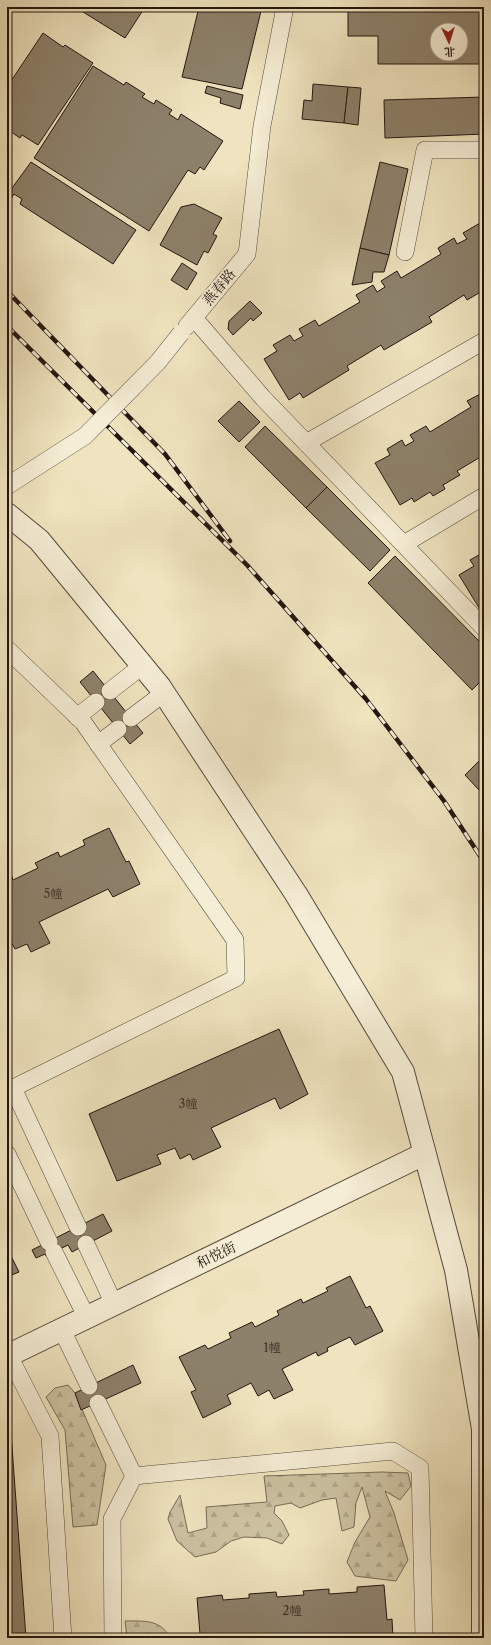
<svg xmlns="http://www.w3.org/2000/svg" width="491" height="1645" font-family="'Libre Caslon Text','Noto Serif SC',serif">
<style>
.forest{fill:url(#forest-firs);stroke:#786c58}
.building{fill:#8d816b;stroke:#231610;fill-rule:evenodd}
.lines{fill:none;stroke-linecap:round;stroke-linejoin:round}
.lane-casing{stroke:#564a3c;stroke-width:18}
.street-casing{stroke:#564a3c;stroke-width:24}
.lane{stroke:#f5edd5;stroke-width:17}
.street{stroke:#f5edd5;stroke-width:22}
.rail-casing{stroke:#231610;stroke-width:4.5}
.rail{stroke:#f5edd5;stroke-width:3;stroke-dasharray:9;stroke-linecap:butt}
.lane-bridge-casing{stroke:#564a3c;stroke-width:18;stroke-linecap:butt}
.lane-bridge{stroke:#f5edd5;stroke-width:17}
.labels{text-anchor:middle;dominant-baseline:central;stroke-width:3.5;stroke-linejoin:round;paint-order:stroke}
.number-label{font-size:12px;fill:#3e3127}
.street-label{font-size:14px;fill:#231610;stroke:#f5edd5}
</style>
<defs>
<pattern id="forest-firs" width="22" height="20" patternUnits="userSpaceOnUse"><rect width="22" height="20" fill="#ccc1a1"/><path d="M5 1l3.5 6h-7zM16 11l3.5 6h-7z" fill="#afa58a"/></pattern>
</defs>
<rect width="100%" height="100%" fill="#efe4bf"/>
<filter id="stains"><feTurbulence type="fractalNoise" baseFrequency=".005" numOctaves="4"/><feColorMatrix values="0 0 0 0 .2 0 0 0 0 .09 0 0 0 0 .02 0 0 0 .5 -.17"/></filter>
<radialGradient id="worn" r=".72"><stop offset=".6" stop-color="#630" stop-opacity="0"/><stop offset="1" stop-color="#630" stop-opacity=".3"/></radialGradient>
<g class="forest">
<polygon points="68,1385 75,1393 106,1465 97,1525 73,1527 65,1430 46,1397 55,1388"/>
<polygon points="382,1472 408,1473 411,1486 400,1500 385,1491 394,1513 408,1560 396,1581 355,1576 347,1562 355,1542 370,1517 362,1487 356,1503 354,1527 342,1531 336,1498 322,1500 300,1508 291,1503 275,1506 274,1513 282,1521 289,1535 282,1544 267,1538 244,1537 231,1541 216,1552 195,1557 177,1541 168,1519 170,1512 180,1495 188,1533 207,1528 206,1507 267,1502 264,1476"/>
<path d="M125,1621C143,1621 161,1619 170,1638H127Z"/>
</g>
<g class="building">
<polygon points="75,7 145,7 125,38"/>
<polygon points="199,7 245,7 261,11 242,89 182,77"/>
<path d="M348,7H484V64H378V36H348ZM437,30H461V54H437Z"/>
<polygon points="43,33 63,47 65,45 93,63 38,145 22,135 20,138 7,129 7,87"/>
<polygon points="93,66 124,85 126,82 145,94 142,97 154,104 156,100 172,110 169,114 178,120 181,114 223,141 204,170 200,167 195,174 188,170 149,231 34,158"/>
<polygon points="313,84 348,87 344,123 302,119 304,100 312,101"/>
<polygon points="207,86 243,95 240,109 220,103 221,98 205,93"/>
<polygon points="348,87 361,88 358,125 344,123"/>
<polygon points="484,97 484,134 385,138 384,100"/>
<polygon points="31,162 136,230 113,264 20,204 22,199 14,194 9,202 7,201 7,195"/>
<polygon points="380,162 408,169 389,255 360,248"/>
<polygon points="194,204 222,218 213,234 217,236 208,253 204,251 197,265 160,245 181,207"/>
<polygon points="480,223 484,228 484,290 467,300 464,295 429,317 432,322 384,350 381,345 347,366 349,370 303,398 300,393 289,400 264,359 277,351 273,345 290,335 294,341 303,336 299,329 315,320 319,326 360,302 356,295 373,285 377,292 385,287 381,281 397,271 401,278 441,254 438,248 454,238 457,244 467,239 463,233"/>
<polygon points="360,248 389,255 384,272 373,272 372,282 352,285"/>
<polygon points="182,263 197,273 187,290 171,280"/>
<polygon points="250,301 262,313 253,321 251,318 233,335 228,329 229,321"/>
<polygon points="484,392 484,455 457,471 460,475 443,485 445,489 433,496 430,492 414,502 412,498 400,505 375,463 390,455 387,449 402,440 405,446 414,441 410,435 426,426 430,432 471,407 467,401"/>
<polygon points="239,401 260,422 239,442 218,421"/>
<polygon points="265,426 327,487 306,508 245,447"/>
<polygon points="327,487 390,550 370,571 306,508"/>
<polygon points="484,552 484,616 459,575 474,566 470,560"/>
<polygon points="395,556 484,646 484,678 472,690 368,583"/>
<polygon points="93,671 143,733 130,744 80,682"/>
<polygon points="484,756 484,785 479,790 465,775"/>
<polygon points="484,785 484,795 479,790"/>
<polygon points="109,828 126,862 129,861 140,884 113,897 108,889 39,922 50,943 31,952 27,944 15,949 8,936 7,937 7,876 11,874 13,880 38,868 35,863 58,852 60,857 85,845 83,840"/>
<polygon points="279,1029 308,1094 280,1109 275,1098 211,1128 221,1147 193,1160 190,1154 180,1159 175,1148 157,1155 161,1164 117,1181 89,1114"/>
<polygon points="103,1214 112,1231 72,1252 68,1245 46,1256 45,1254 36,1258 32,1250"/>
<polygon points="7,1248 19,1272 7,1277"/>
<polygon points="350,1276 366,1308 370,1306 383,1331 355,1345 350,1337 327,1348 328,1351 318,1356 316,1352 282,1369 293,1390 274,1399 269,1390 258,1396 251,1383 227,1395 231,1404 203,1418 191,1392 196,1390 179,1357 205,1345 208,1349 231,1338 229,1333 252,1322 255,1327 279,1315 277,1311 301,1299 303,1303 328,1291 326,1288"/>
<polygon points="133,1365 141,1383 81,1410 75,1393"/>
<polygon points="11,1433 26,1638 7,1638 7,1435"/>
<polygon points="384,1585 387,1620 392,1619 393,1638 194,1638 194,1634 200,1634 197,1598 222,1595 223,1600 249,1598 249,1594 276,1592 277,1597 304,1595 303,1591 329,1589 329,1594 357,1592 357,1587"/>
</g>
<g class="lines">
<g class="lane-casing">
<g id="lane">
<polyline points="405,252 425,150 484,150"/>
<polyline points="194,318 263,398 484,628"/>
<polyline points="187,326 247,254 262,126 285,7"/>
<polyline points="306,443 484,341"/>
<polyline points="404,544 484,496"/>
<polyline points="7,649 83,722 235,940 236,978 7,1091"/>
<polyline points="110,691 142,666"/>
<polyline points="77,717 96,702"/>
<polyline points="131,718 164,693"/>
<polyline points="98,744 118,729"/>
<polyline points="13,1088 78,1227"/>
<polyline points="7,1154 49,1242"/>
<polyline points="86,1244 114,1304"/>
<polyline points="54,1252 87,1318"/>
<polyline points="62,1330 89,1386"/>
<polyline points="9,1356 50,1436 63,1638"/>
<polyline points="98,1403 134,1476"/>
<polyline points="134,1476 393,1451 420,1468 424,1638"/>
<polyline points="113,1638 112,1519 134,1476"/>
</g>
</g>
<g class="street-casing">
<g id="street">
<polyline points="7,514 39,540 160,687 296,894 403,1072 456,1270 483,1429 483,1638"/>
<polyline points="7,1356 424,1154"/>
</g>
</g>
<use href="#lane" class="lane"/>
<use href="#street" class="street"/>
<g class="rail-casing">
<g id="rail">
<polyline points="7,291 165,454 230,541"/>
<polyline points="7,326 247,565 366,699 444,801 484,862"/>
</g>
</g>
<use href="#rail" class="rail"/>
<g class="lane-bridge-casing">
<polyline id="lane-bridge" points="7,486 85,436 158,362 181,333"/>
</g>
<use href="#lane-bridge" class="lane-bridge"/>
</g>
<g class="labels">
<g class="number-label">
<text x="53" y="893">5幢</text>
<text x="188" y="1103">3幢</text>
<text x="272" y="1347">1幢</text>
<text x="292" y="1610">2幢</text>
</g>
<g class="street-label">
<text transform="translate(219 287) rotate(-50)">燕春路</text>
<text transform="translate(216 1255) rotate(-26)">和悦街</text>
</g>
</g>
<rect width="491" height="1645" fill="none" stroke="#efe4bf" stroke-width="24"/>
<rect x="8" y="8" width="475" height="1629" fill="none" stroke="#231610" stroke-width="2"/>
<rect x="12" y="12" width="467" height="1621" fill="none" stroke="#231610"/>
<g transform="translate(449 42) rotate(176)"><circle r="19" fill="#f5edd5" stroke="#a19786"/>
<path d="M0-3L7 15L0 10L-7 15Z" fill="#8f2418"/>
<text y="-6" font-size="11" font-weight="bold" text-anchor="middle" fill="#231610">北</text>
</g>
<rect width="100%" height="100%" filter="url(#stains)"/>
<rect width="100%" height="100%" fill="url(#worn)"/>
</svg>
